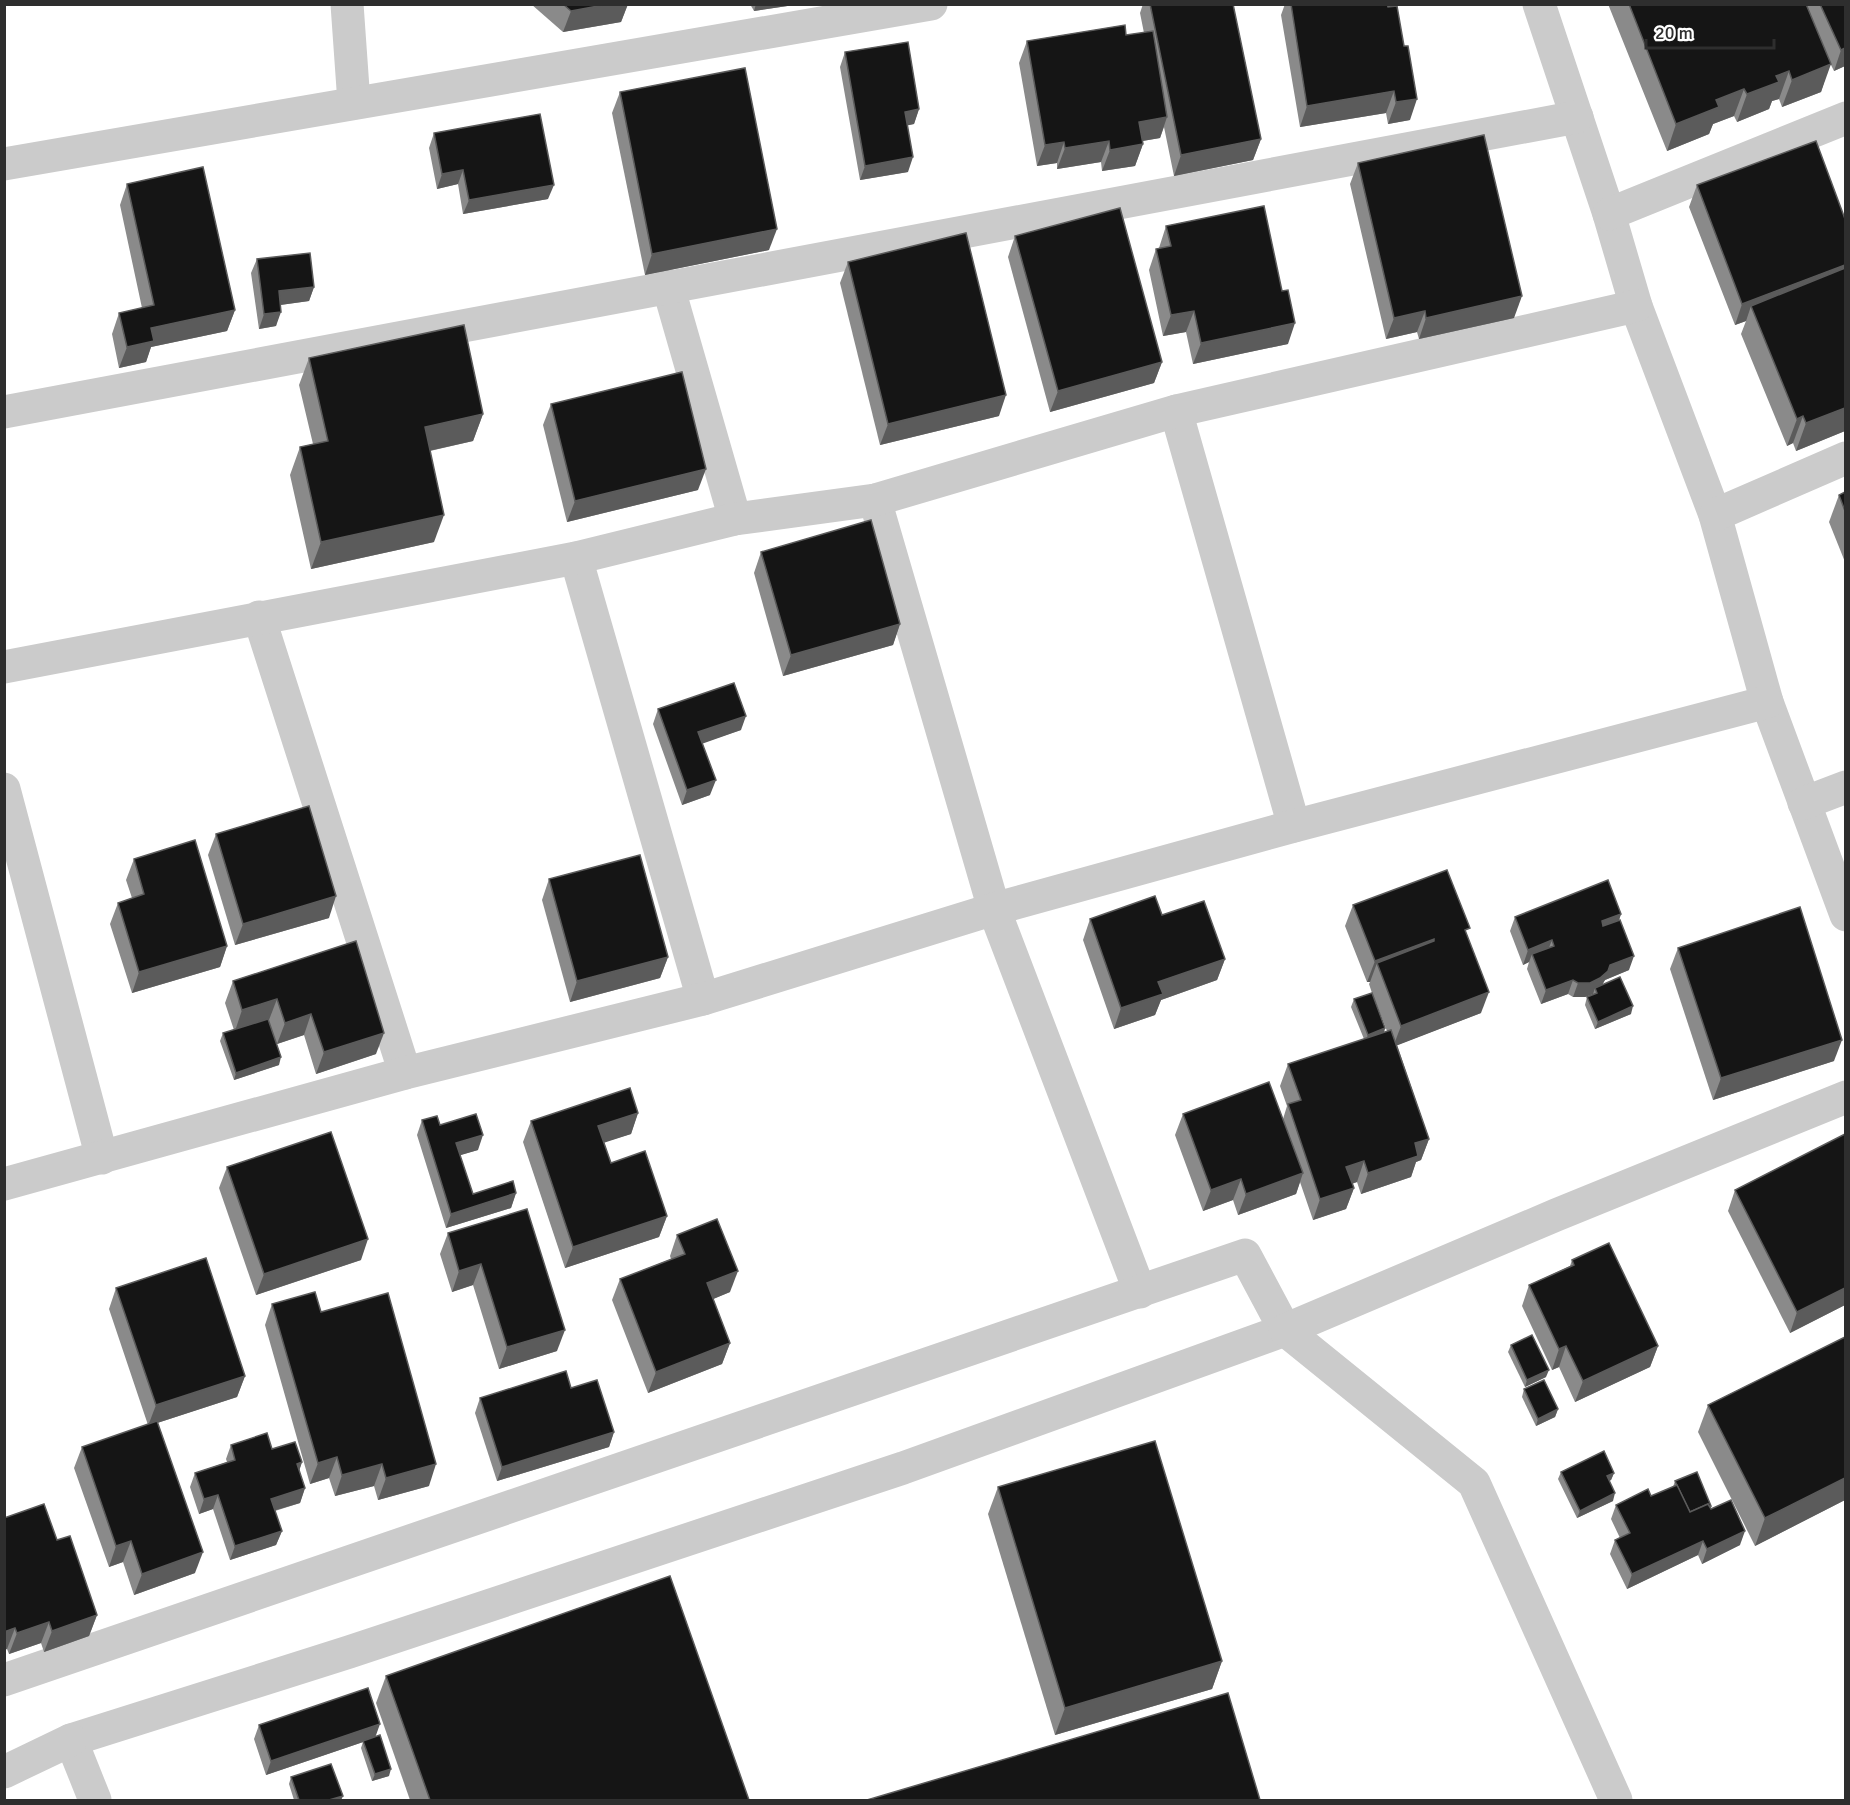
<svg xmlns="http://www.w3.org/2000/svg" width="1850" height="1805" font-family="Signika,sans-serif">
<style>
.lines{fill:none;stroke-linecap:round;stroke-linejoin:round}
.minor{stroke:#cbcbcb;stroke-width:33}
.wall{fill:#8a8a8a;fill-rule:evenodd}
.shaded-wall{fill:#5b5b5b}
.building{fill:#151515;stroke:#5b5b5b;stroke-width:1.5}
</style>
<rect width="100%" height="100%" fill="#fff"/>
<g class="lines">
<g class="minor">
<polyline points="347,4 354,103"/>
<polyline points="1539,4 1609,214 1636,306 1715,515 1767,702 1846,915"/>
<polyline points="4,164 931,4"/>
<polyline points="1609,214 1846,118"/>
<polyline points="668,286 735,519"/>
<polyline points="1176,411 1294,826"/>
<polyline points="4,412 1577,117"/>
<polyline points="875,500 994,909 1140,1292"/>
<polyline points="1715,515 1846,458"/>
<polyline points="576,558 703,999"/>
<polyline points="259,617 405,1073"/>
<polyline points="4,667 576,558 735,519 875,500 1176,411 1636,306"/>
<polyline points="4,789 102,1158"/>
<polyline points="1804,803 1846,787"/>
<polyline points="4,1184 405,1073 703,999 994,909 1294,826 1767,702"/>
<polyline points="4,1680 1245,1255 1285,1330 903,1468 349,1652 71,1740 95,1800"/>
<polyline points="4,1772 71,1740"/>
<polyline points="1616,1800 1474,1483 1285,1330 1556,1215 1846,1097"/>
</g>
</g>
<g class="wall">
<polygon points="531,4 628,4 621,22 563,32"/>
<polygon points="750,4 801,4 754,11"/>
<polygon points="1143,4 1233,4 1261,139 1253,160 1174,176 1164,127 1160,138 1142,141 1143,144 1135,166 1102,171 1101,162 1057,169 1057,163 1037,166 1019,63 1027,41 1126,35 1144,33 1140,13"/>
<polygon points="1285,4 1387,4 1410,120 1388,124 1386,113 1300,127 1281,15"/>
<polygon points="1608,4 1845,4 1845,66 1834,71 1830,63 1821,92 1782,107 1779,99 1772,101 1769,109 1737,122 1734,116 1713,124 1709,134 1667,151"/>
<polygon points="845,52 919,109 914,124 908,125 908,172 860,180 840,67"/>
<polygon points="620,92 769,250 645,275 612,113"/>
<polygon points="434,133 548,199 463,214 458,184 437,189 429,148"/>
<polygon points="1358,163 1514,318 1419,339 1417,332 1386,339 1350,184"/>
<polygon points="127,184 235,310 227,331 151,347 146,362 119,368 112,334 119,313 142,308 120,205"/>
<polygon points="1697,185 1845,431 1796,451 1793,443 1787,446 1741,334 1746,321 1735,325 1689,207"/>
<polygon points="1166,226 1288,344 1193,364 1186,332 1163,336 1149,270 1156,249 1159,248"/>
<polygon points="1015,236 1162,362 1154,383 1050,412 1008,257"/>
<polygon points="257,259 314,287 309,301 280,305 276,326 259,329 251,273"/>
<polygon points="848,262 999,416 880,445 840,283"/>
<polygon points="309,358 483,414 473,441 430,451 434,542 311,569 290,475 300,447 313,444 299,385"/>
<polygon points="551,404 698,490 567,522 543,425"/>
<polygon points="1845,492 1845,562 1829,522 1839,495"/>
<polygon points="761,552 900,624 893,645 783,676 754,573"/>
<polygon points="658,709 741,730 702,743 710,795 682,805 653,724"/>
<polygon points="216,834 329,918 235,945 208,855"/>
<polygon points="134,859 227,946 220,967 132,993 110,924 118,903 132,898 126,880"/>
<polygon points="549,879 668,957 660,978 570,1002 542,900"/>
<path d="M1353,905L1467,935L1481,1013L1397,1045L1429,1139L1421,1160L1416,1162L1411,1177L1361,1194L1357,1182L1352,1184L1354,1188L1346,1209L1313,1220L1300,1182L1296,1194L1238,1215L1233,1200L1203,1211L1175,1135L1183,1114L1283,1119L1287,1106L1280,1086L1288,1064L1364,1039L1351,1007L1354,999L1372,993L1369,984L1370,982H1367L1345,926ZM1374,998L1387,1031L1384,1032L1385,1028Z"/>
<polygon points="1621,914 1619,920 1629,970 1605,980 1602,985 1631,1014 1595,1029 1585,1005 1587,997 1593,994 1585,997 1573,997 1568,994 1541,1004 1527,969 1529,962 1523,965 1510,931 1515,917"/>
<polygon points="1162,915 1225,959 1217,980 1161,1000 1155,1015 1114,1029 1083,940 1090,919"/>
<polygon points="356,941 376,1054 316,1074 304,1035 277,1044 279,1065 234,1080 220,1041 223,1033 234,1030 225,1003 233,981"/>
<polygon points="1678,948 1834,1061 1713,1100 1670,969"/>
<polygon points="638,1113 631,1134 604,1142 611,1163 667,1216 659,1237 565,1268 523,1142 531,1121"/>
<polygon points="422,1120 440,1125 478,1150 460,1155 473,1194 516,1193 511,1208 446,1228 417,1135"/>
<polygon points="227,1167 361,1260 256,1295 219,1188"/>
<polygon points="1735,1190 1845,1305 1790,1333 1728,1211"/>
<polygon points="527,1209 557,1351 499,1369 473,1285 452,1292 440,1254 448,1233"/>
<polygon points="677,1235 730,1292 713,1299 730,1343 722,1364 648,1393 612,1300 620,1279 671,1259 670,1256"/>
<polygon points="1572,1260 1658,1346 1650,1367 1575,1402 1559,1367 1552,1370 1522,1306 1529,1285 1570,1266"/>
<polygon points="116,1288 245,1376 237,1397 157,1423 195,1573 134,1595 123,1562 109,1567 74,1468 82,1447 148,1425 109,1309"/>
<polygon points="272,1304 321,1312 429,1486 378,1500 374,1486 335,1496 329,1478 310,1484 265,1325"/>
<polygon points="1845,1337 1845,1500 1755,1546 1698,1432 1708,1405"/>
<polygon points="1511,1345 1546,1377 1525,1387 1508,1352"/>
<polygon points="1524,1389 1558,1409 1555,1417 1536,1426 1522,1397"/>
<polygon points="480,1398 614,1432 609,1447 497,1481 475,1413"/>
<polygon points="231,1445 272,1449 302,1462 299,1471 305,1488 300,1503 275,1511 282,1531 276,1545 230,1560 213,1509 199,1514 190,1487 195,1473 227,1462 226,1459"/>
<polygon points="1561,1472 1614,1473 1611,1480 1609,1481 1613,1501 1577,1518 1558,1479"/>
<polygon points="1675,1481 1711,1506 1710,1507 1740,1545 1702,1564 1698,1555 1627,1589 1610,1554 1615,1540 1620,1538 1611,1519 1616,1505 1651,1496 1673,1487"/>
<polygon points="998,1487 1222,1661 1212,1689 1055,1735 988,1514"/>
<polygon points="4,1518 57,1540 97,1615 89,1636 44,1652 41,1643 9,1654 7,1649 4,1650"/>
<polygon points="386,1676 749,1800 410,1800 376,1703"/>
<polygon points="259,1725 376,1737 389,1776 372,1781 361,1748 363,1742 266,1775 254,1739"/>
<polygon points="291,1777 343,1796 341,1800 294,1800 289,1784"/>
</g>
<g class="shaded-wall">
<polygon points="609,4 628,4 621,22 563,32 571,11"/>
<polygon points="756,4 801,4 754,11"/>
<polygon points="1845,48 1845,66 1834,71 1841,50"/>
<polygon points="1831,64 1821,92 1782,107 1792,80"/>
<polygon points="1789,71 1779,99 1772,101 1769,109 1737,122 1747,94 1776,76"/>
<polygon points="1744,89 1734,116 1713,124 1709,134 1667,151 1676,124 1716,100"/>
<polygon points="1394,91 1386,113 1300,127 1307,106"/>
<polygon points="1417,99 1410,120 1388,124 1396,102"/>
<polygon points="919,109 914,124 900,127 905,112"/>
<polygon points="1167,117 1160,138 1131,143 1139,122"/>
<polygon points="1261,139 1253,160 1174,176 1181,155"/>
<polygon points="1109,141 1101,162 1057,169 1065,148"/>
<polygon points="1064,142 1057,163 1037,166 1045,145"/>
<polygon points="1143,144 1135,166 1102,171 1110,150"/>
<polygon points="913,157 908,172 860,180 865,166"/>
<polygon points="463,170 458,184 437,189 442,174"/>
<polygon points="554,185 548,199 463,214 469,200"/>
<polygon points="777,229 769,250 645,275 652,254"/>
<polygon points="1845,265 1845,283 1751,306 1746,321 1735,325 1742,304"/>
<polygon points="314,287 309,301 273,306 279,291"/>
<polygon points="1522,296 1514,318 1419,339 1426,318"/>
<polygon points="235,310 227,331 151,347 146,362 119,368 127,347 151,328"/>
<polygon points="1194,311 1186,332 1163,336 1171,315"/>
<polygon points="1425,311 1417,332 1386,339 1394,318"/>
<polygon points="281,312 276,326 259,329 264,314"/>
<polygon points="1295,323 1288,344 1193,364 1201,343"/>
<polygon points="1162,362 1154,383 1050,412 1058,391"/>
<polygon points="1006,395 999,416 880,445 888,424"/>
<polygon points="1845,408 1845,431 1796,451 1806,423"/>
<polygon points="483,414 473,441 415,454 425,427"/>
<polygon points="1803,416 1793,443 1787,446 1797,419"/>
<polygon points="706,469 698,490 567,522 575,501"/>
<polygon points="444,515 434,542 311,569 321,542"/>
<polygon points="900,624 893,645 783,676 791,655"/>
<polygon points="746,716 741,730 693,747 698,732"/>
<polygon points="716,780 710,795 682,805 687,790"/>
<polygon points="336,896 329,918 235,945 243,924"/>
<polygon points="1621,914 1616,929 1597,936 1602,921"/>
<polygon points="1434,939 1426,960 1377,963 1370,982 1367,982 1375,961"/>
<polygon points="1552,940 1546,955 1532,954 1529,962 1523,965 1528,950"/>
<polygon points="227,946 220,967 132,993 139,972"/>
<polygon points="1634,956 1629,970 1605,980 1602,985 1595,988 1593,994 1585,997 1573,997 1578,983 1610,965"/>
<polygon points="668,957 660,978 570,1002 577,981"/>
<polygon points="1225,959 1217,980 1161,1000 1155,1015 1114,1029 1121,1008 1158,982"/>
<polygon points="1573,980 1568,994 1541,1004 1546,990"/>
<polygon points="1489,992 1481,1013 1393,1047 1401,1026"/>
<polygon points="277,999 269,1020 235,1031 242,1010"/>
<polygon points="1633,1006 1631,1014 1595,1029 1598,1022"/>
<polygon points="311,1014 304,1035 277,1044 285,1023"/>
<polygon points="1385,1028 1383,1036 1365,1042 1368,1035"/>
<polygon points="384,1033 376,1054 316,1074 324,1052"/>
<polygon points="1842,1040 1834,1061 1713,1100 1721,1078"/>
<polygon points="281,1057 279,1065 234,1080 236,1073"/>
<polygon points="638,1113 631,1134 591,1147 598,1126"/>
<polygon points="483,1135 478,1150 451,1158 456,1143"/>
<polygon points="1429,1139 1421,1160 1416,1162 1411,1177 1361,1194 1368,1173 1415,1143"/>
<polygon points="1364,1161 1357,1182 1338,1188 1346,1167"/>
<polygon points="1303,1173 1296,1194 1238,1215 1246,1194"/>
<polygon points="1241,1179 1233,1200 1203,1211 1211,1190"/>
<polygon points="1354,1188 1346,1209 1313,1220 1320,1199"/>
<polygon points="516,1193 511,1208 446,1228 451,1214"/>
<polygon points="667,1216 659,1237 565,1268 573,1247"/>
<polygon points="368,1239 361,1260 256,1295 264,1274"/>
<polygon points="481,1264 473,1285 452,1292 459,1271"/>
<polygon points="738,1271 730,1292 699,1305 707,1283"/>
<polygon points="1845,1288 1845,1305 1790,1333 1797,1312"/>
<polygon points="565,1330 557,1351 499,1369 507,1347"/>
<polygon points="730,1343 722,1364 648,1393 656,1372"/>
<polygon points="1566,1346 1559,1367 1552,1370 1559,1349"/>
<polygon points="1658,1346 1650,1367 1575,1402 1583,1381"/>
<polygon points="1549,1370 1546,1377 1525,1387 1527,1380"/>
<polygon points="245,1376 237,1397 148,1426 156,1405"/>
<polygon points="1558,1409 1555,1417 1536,1426 1538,1419"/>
<polygon points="614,1432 609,1447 497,1481 502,1467"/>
<polygon points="337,1457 329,1478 310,1484 318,1463"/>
<polygon points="302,1462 297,1477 297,1464"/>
<polygon points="382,1464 374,1486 335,1496 342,1475"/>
<polygon points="436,1464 429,1486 378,1500 386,1478"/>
<polygon points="1614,1473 1611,1480 1604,1483 1607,1476"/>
<polygon points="1845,1478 1845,1500 1755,1546 1765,1518"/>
<polygon points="305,1488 300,1503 266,1513 271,1499"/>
<polygon points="1615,1493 1613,1501 1577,1518 1580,1511"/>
<polygon points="218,1495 213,1509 199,1514 204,1499"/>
<polygon points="282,1531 276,1545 230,1560 235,1546"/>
<polygon points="1745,1531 1740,1545 1702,1564 1707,1549"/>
<polygon points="131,1541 123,1562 109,1567 116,1546"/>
<polygon points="1703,1541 1698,1555 1627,1589 1632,1574"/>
<polygon points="203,1552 195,1573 134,1595 142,1574"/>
<polygon points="97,1615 89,1636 44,1652 52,1631"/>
<polygon points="49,1622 41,1643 9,1654 17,1633"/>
<polygon points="15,1628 7,1649 4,1650 4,1632"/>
<polygon points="1222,1661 1212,1689 1055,1735 1065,1708"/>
<polygon points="380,1724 375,1738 266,1775 271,1761"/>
<polygon points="391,1769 389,1776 372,1781 375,1774"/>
<polygon points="343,1796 341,1800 329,1800"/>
</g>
<g class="building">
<polygon points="563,4 609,4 571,11"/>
<polygon points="1150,4 1233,4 1261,139 1181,155"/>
<polygon points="1291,4 1387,4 1388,7 1397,6 1404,46 1408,46 1417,99 1396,102 1394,91 1307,106"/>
<polygon points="1629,4 1806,4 1831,64 1792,80 1789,71 1776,76 1779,82 1747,94 1744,89 1716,100 1719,107 1676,124"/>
<polygon points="1820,4 1845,4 1845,48 1841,50"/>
<polygon points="1125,25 1126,35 1153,31 1167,117 1139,122 1143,144 1110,150 1109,141 1065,148 1064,142 1045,145 1027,41"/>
<polygon points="908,42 919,109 905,112 913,157 865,166 845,52"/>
<polygon points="745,68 777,229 652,254 620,92"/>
<polygon points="540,114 554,185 469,200 463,170 442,174 434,133"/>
<polygon points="1484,135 1522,296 1426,318 1425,311 1394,318 1358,163"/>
<polygon points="1816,141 1845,219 1845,265 1742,304 1697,185"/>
<polygon points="203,167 235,310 151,328 154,341 127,347 119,313 154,305 127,184"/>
<polygon points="1264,206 1282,291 1288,290 1295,323 1201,343 1194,311 1171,315 1156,249 1171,246 1166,226"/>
<polygon points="1120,208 1162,362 1058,391 1015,236"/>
<polygon points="966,233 1006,395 888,424 848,262"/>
<polygon points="310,253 314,287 279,291 281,312 264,314 257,259"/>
<polygon points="1845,268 1845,408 1806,423 1803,416 1797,419 1751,306"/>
<polygon points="464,325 483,414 425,427 444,515 321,542 300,447 328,441 309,358"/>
<polygon points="682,372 706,469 575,501 551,404"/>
<polygon points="1845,492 1845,511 1839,495"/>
<polygon points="871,520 900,624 791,655 761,552"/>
<polygon points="734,683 746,716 698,732 716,780 687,790 658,709"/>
<polygon points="309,806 336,896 243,924 216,834"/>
<polygon points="195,840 227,946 139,972 118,903 144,894 134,859"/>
<polygon points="640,855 668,957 577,981 549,879"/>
<polygon points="1447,870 1470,928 1465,930 1489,992 1401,1026 1377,963 1434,941 1434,939 1375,961 1353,905"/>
<polygon points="1608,880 1621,914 1602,921 1603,926 1620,920 1634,956 1610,965 1608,971 1600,978 1590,983 1578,983 1573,980 1546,990 1532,954 1554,946 1552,940 1528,950 1515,917"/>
<polygon points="1155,896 1162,915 1204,901 1225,959 1158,982 1163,994 1121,1008 1090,919"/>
<polygon points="1800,907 1842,1040 1721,1078 1678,948"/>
<polygon points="356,941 384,1033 324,1052 311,1014 285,1023 277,999 242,1010 233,981"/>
<polygon points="1620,977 1633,1006 1598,1022 1587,997 1597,993 1595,988"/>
<polygon points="1372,993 1385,1028 1368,1035 1354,999"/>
<polygon points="268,1019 281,1057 236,1073 223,1033"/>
<polygon points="1391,1030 1429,1139 1415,1143 1418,1156 1368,1173 1364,1161 1346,1167 1354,1188 1320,1199 1288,1104 1301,1100 1288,1064"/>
<polygon points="1269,1082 1303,1173 1246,1194 1241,1179 1211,1190 1183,1114"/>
<polygon points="630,1088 638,1113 598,1126 611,1163 645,1151 667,1216 573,1247 531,1121"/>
<polygon points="476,1114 483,1135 456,1143 473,1194 513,1181 516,1193 451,1214 422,1120 437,1116 440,1125"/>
<polygon points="331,1132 368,1239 264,1274 227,1167"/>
<polygon points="1845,1134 1845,1288 1797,1312 1735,1190"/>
<polygon points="527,1209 565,1330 507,1347 481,1264 459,1271 448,1233"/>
<polygon points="717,1219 738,1271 707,1283 730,1343 656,1372 620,1279 685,1254 677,1235"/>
<polygon points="1609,1243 1658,1346 1583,1381 1566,1346 1559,1349 1529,1285 1574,1265 1572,1260"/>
<polygon points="206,1258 245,1376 156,1405 116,1288"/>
<polygon points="315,1292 321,1312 388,1293 436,1464 386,1478 382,1464 342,1475 337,1457 318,1463 272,1304"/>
<polygon points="1532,1335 1549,1370 1527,1380 1511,1345"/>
<polygon points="1845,1337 1845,1478 1765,1518 1708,1405"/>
<polygon points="566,1371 571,1388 597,1380 614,1432 502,1467 480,1398"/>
<polygon points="1544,1380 1558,1409 1538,1419 1524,1389"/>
<polygon points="157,1421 203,1552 142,1574 131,1541 116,1546 82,1447"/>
<polygon points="267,1433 272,1449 295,1442 302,1462 297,1464 305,1488 271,1499 282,1531 235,1546 218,1495 204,1499 195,1473 235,1460 231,1445"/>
<polygon points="1155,1441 1222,1661 1065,1708 998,1487"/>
<polygon points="1604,1451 1614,1473 1607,1476 1615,1493 1580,1511 1561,1472"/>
<polygon points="1697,1472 1711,1506 1709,1506 1708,1504 1690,1512 1675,1481"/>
<polygon points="1677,1485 1690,1512 1708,1504 1711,1509 1731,1500 1745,1531 1707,1549 1703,1541 1632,1574 1615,1540 1630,1533 1616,1505 1648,1489 1651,1496"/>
<polygon points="44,1504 57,1540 70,1536 97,1615 52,1631 49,1622 17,1633 15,1628 4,1632 4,1518"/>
<polygon points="670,1576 749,1800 430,1800 386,1676"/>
<polygon points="368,1688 380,1724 271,1761 259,1725"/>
<polygon points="1228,1693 1260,1800 867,1800"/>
<polygon points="380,1735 391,1769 375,1774 363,1741"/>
<polygon points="331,1764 343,1796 329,1800 299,1800 291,1777"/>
</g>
<rect width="1850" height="1805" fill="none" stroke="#2e2e2e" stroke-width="12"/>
<path d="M1646 39v9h128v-9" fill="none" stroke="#2e2e2e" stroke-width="3"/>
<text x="1655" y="39" font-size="18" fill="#2e2e2e" stroke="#ffffff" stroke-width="4.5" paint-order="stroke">20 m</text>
</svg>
